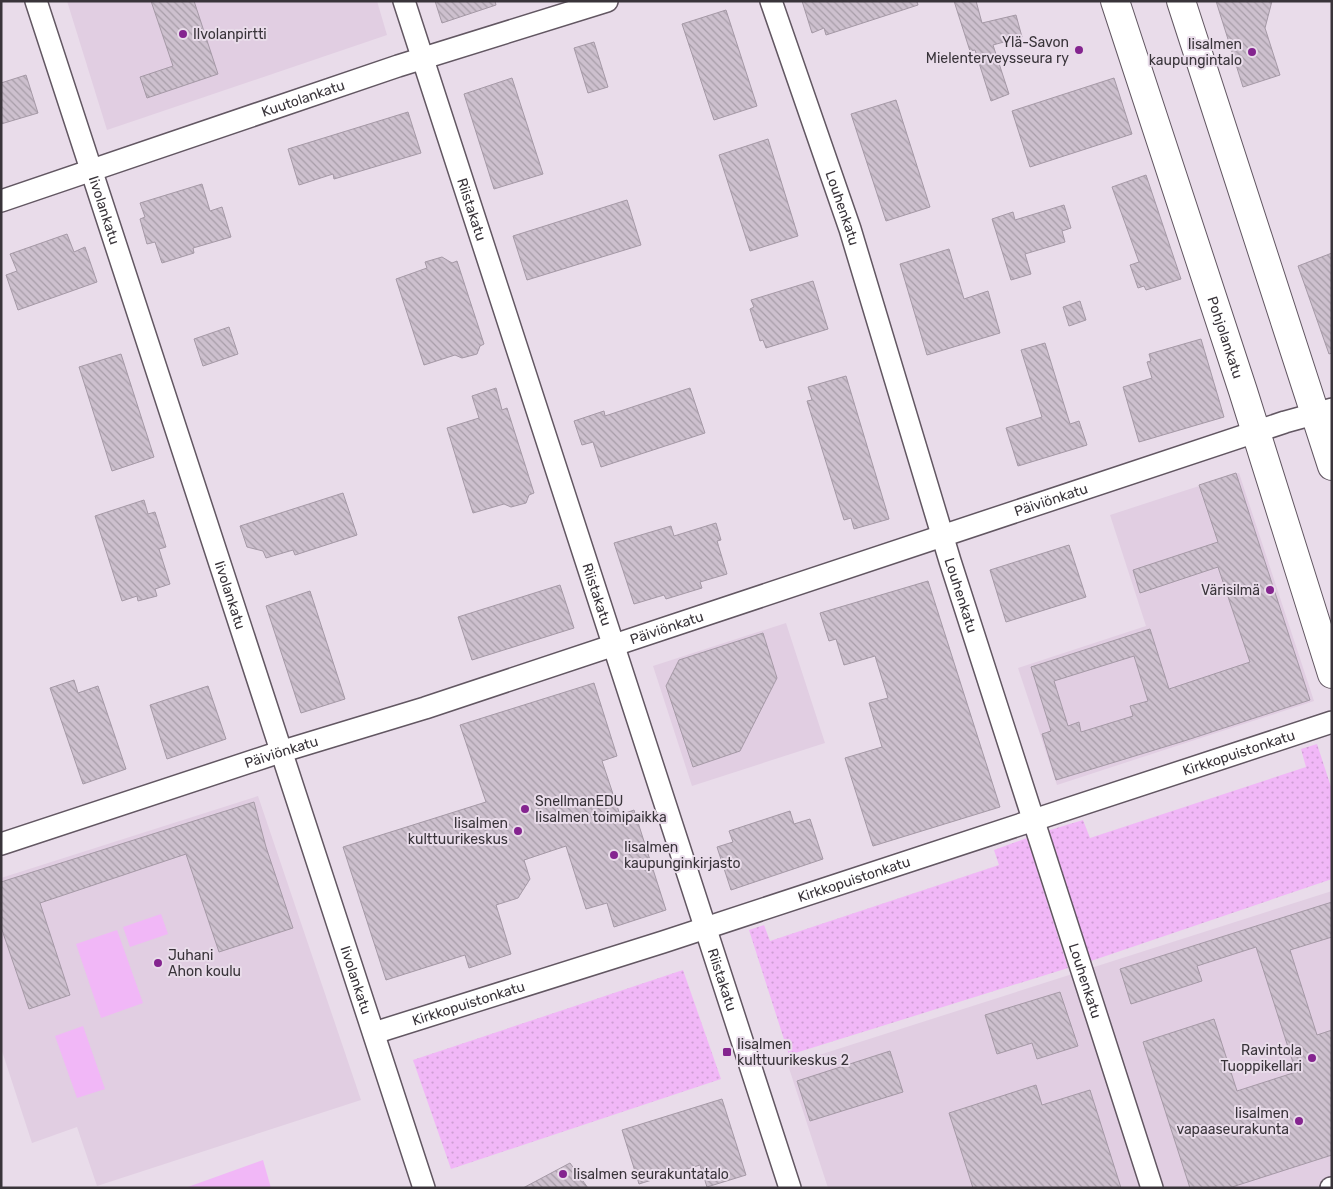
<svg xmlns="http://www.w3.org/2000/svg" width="1333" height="1189" font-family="Rubik,sans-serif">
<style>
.built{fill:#e1cee2}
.grass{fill:#f1b7f7}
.park{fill:url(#park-dots)}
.building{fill:url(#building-back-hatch);stroke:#a599a6;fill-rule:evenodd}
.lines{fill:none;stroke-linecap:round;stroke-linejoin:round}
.minor-casing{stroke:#625762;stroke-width:24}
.secondary-casing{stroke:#625762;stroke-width:30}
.minor{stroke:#fff;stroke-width:21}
.secondary{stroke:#fff;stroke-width:28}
.poi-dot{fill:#84248f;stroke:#e9dcea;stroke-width:2}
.labels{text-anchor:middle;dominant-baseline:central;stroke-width:4;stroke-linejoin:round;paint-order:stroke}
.poi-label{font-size:14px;fill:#39343a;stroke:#e9dcea;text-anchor:start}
.street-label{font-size:14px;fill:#39343a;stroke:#e9dcea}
</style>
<defs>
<pattern id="park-dots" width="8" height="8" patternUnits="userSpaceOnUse" patternTransform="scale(1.25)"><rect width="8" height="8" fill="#f1b7f7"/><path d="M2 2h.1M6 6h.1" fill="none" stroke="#cf9ed4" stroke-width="1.8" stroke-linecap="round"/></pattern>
<pattern id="building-back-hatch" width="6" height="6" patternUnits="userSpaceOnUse" patternTransform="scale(1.25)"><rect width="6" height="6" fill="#cdc0ce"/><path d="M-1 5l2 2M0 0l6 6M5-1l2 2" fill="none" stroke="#a79da8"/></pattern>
</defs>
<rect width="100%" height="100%" fill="#e9dcea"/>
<g class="built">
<polygon points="67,1 377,1 387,35 107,130"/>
<polygon points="1239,473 1314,701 1057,785 1018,668 1146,626 1110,515"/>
<polygon points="786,623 825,743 692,786 653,666"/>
<polygon points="258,796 361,1100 97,1186 77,1127 32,1143 1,1048 1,878"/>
<polygon points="1332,891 1332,1188 828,1188 788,1065"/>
</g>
<g class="grass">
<polygon points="161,914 168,934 130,947 123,927"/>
<polygon points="117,930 143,1003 101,1018 76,944"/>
<polygon points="83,1026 105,1089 77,1098 55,1036"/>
<polygon points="263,1160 271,1188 185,1188"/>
</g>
<g class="park">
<polygon points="1317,744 1332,790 1332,879 1088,962 1047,831 1083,820 1090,838 1306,767 1301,749"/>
<polygon points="1027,838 1068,968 789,1055 749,930 764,925 770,941 999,865 994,850"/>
<polygon points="683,970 721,1079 451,1169 413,1060"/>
</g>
<g class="building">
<polygon points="151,1 194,1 218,74 147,98 140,77 173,66"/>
<polygon points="435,1 495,1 496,5 442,23"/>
<polygon points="802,1 917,1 918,5 826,35 824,28 812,33"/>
<polygon points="954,1 976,1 982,23 1016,15 1022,37 993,45 1009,94 991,101 975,50 970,51"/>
<polygon points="1216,1 1272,1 1265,28 1280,75 1243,87"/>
<polygon points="726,10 757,106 714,120 682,24"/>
<polygon points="594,42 608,87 588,93 574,48"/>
<polygon points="26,75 38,113 1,124 1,83"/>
<polygon points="512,78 543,174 494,189 464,94"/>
<polygon points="1114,78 1132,134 1030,167 1012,111"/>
<polygon points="896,100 930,207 886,221 851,114"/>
<polygon points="408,112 421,153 334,179 333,174 299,185 288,149"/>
<polygon points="768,139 798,236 750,251 719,155"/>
<polygon points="1146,175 1181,279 1146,290 1144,286 1138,288 1130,265 1139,262 1112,187"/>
<polygon points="202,184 210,211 222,207 231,237 193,248 194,253 162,263 155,242 147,244 140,219 145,217 140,203"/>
<polygon points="627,200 641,245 527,280 513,236"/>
<polygon points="1064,205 1071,228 1062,231 1065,242 1025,254 1031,274 1011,280 992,219 1013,212 1015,220"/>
<polygon points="67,234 74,252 85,247 97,282 18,310 6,275 17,271 10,254"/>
<polygon points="949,249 964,299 988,291 1000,333 927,355 900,264"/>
<polygon points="1332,253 1332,353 1329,354 1298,266"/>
<polygon points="442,257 452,263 457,261 484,344 480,346 477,354 462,358 455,355 424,365 396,279 427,268 425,262"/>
<polygon points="813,281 828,329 766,348 763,340 760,341 750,309 754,307 751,300"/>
<polygon points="1080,301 1086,320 1069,326 1063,307"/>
<polygon points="229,327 238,354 203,366 194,339"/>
<polygon points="1201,339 1224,417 1139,442 1123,387 1152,378 1147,362 1151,361 1149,354"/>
<polygon points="1045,343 1070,424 1079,421 1087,445 1018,466 1006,428 1042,417 1021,350"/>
<polygon points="121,354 154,457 112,471 79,367"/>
<polygon points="846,376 889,519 854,529 851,518 844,520 807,401 812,400 808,387"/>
<polygon points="496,388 502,410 507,408 534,493 529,495 526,503 511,507 504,504 473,513 447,428 479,418 472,396"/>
<polygon points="690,388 705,433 601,467 593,442 582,445 574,421 604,411 605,416"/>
<path d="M1236,473L1310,700L1184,741L1056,780L1042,734L1051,731L1031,667L1150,629L1169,689L1250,662L1218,567L1140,593L1133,570L1218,542L1199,485ZM1134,656L1148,701L1130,706L1133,716L1081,732L1079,722L1068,726L1054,681Z"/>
<polygon points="343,493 357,535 295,555 293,550 266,558 263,551 247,547 240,526"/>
<polygon points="144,500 148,514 155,512 166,547 159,549 170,584 155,589 157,596 138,601 137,596 122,601 95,516"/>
<polygon points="716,523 721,540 717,541 727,574 700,582 702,588 666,599 664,595 634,604 614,543 671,526 674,536"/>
<polygon points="1069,545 1086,597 1006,622 990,570"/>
<polygon points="928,581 1000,807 873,846 845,758 882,747 869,703 888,698 875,656 844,665 836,639 829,641 820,613"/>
<polygon points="560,585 574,628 472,660 458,617"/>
<polygon points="310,591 345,699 301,713 266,606"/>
<polygon points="763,633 777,678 740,751 693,767 666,686 679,660"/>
<polygon points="74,680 78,693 98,686 126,769 83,784 50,688"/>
<polygon points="594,683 617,756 602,761 620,815 634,810 666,910 614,927 607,903 586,909 566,846 524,860 530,879 518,898 496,905 511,954 469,968 465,955 386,980 343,847 486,802 460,725"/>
<polygon points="208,686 226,739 167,759 150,705"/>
<polygon points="254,802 266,847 293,928 219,952 186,854 40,903 70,995 29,1009 1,927 1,882"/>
<polygon points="790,811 794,824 810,819 823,859 731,890 717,847 733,842 729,831"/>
<polygon points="1332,902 1332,937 1290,950 1317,1035 1332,1030 1332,1155 1229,1188 1190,1188 1143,1042 1214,1019 1237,1091 1296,1072 1256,947 1197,966 1202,981 1131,1004 1120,969"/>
<polygon points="1060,992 1078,1046 1037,1059 1032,1043 997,1054 985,1015"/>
<polygon points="890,1051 903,1092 810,1121 797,1081"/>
<polygon points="1036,1085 1042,1105 1090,1090 1121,1188 973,1188 949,1113"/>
<polygon points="722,1099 746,1175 707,1187 700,1165 639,1184 622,1130"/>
<polygon points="570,1163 588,1188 523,1188"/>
</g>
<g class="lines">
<g class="minor-casing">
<g id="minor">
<path id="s1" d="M36,1L424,1188"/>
<path id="s2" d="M404,1L790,1188"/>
<path id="s3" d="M771,1L850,229L950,561L1152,1188"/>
<path id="s4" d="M1,201L398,66L607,1"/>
<path id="s5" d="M1,844L280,752L425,708L1285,422L1332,409"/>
<path id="s6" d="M374,1033L663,942L1332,722"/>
<polyline points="1331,1188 1332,1188"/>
</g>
</g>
<g class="secondary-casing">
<g id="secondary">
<path id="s7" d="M1115,1L1243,391L1332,674"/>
<polyline points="1181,1 1332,466"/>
</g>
</g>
<use href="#minor" class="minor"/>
<use href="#secondary" class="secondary"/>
</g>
<g class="poi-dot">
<circle cx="183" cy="34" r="5"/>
<circle cx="1079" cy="50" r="5"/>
<circle cx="1252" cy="52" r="5"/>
<circle cx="1270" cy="590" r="5"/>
<circle cx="525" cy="809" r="5"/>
<circle cx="518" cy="831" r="5"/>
<circle cx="614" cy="855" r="5"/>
<circle cx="158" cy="963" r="5"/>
<rect x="722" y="1047" width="10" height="10" rx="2.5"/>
<circle cx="1312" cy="1058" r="5"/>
<circle cx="1299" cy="1121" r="5"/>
<circle cx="563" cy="1174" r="5"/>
</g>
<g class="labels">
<g class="poi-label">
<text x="193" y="34">Ilvolanpirtti</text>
<text x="1069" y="42" text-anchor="end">Ylä-Savon<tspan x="1069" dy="16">Mielenterveysseura ry</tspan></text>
<text x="1242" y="44" text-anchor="end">Iisalmen<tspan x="1242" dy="16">kaupungintalo</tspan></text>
<text x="1260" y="590" text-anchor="end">Värisilmä</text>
<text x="535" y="801">SnellmanEDU<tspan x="535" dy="16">Iisalmen toimipaikka</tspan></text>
<text x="508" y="823" text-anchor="end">Iisalmen<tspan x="508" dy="16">kulttuurikeskus</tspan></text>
<text x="624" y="847">Iisalmen<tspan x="624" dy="16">kaupunginkirjasto</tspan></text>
<text x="168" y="955">Juhani<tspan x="168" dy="16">Ahon koulu</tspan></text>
<text x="737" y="1044">Iisalmen<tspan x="737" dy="16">kulttuurikeskus 2</tspan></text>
<text x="1302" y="1050" text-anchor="end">Ravintola<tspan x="1302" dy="16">Tuoppikellari</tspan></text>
<text x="1289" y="1113" text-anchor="end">Iisalmen<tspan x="1289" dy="16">vapaaseurakunta</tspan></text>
<text x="573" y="1174">Iisalmen seurakuntatalo</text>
</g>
<g class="street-label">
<text stroke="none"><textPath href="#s4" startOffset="319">Kuutolankatu</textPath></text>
<text stroke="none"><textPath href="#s3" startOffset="219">Louhenkatu</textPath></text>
<text stroke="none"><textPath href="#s2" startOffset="219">Riistakatu</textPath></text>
<text stroke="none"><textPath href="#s1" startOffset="220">Iivolankatu</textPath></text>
<text stroke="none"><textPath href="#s7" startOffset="354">Pohjolankatu</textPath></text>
<text stroke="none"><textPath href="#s5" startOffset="1105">Päiviönkatu</textPath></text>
<text stroke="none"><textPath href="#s2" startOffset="624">Riistakatu</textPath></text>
<text stroke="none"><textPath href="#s1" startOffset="625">Iivolankatu</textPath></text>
<text stroke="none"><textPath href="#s3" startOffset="624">Louhenkatu</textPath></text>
<text stroke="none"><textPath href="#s5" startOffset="700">Päiviönkatu</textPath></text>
<text stroke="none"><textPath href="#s5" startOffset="295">Päiviönkatu</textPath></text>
<text stroke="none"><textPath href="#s6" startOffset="909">Kirkkopuistonkatu</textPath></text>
<text stroke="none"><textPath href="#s6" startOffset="504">Kirkkopuistonkatu</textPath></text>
<text stroke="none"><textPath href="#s1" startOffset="1030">Iivolankatu</textPath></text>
<text stroke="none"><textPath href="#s2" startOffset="1029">Riistakatu</textPath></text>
<text stroke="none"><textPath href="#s3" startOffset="1029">Louhenkatu</textPath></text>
<text stroke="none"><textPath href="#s6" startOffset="99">Kirkkopuistonkatu</textPath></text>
</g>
</g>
<rect width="1333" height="1189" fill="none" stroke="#39343a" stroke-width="5"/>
</svg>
